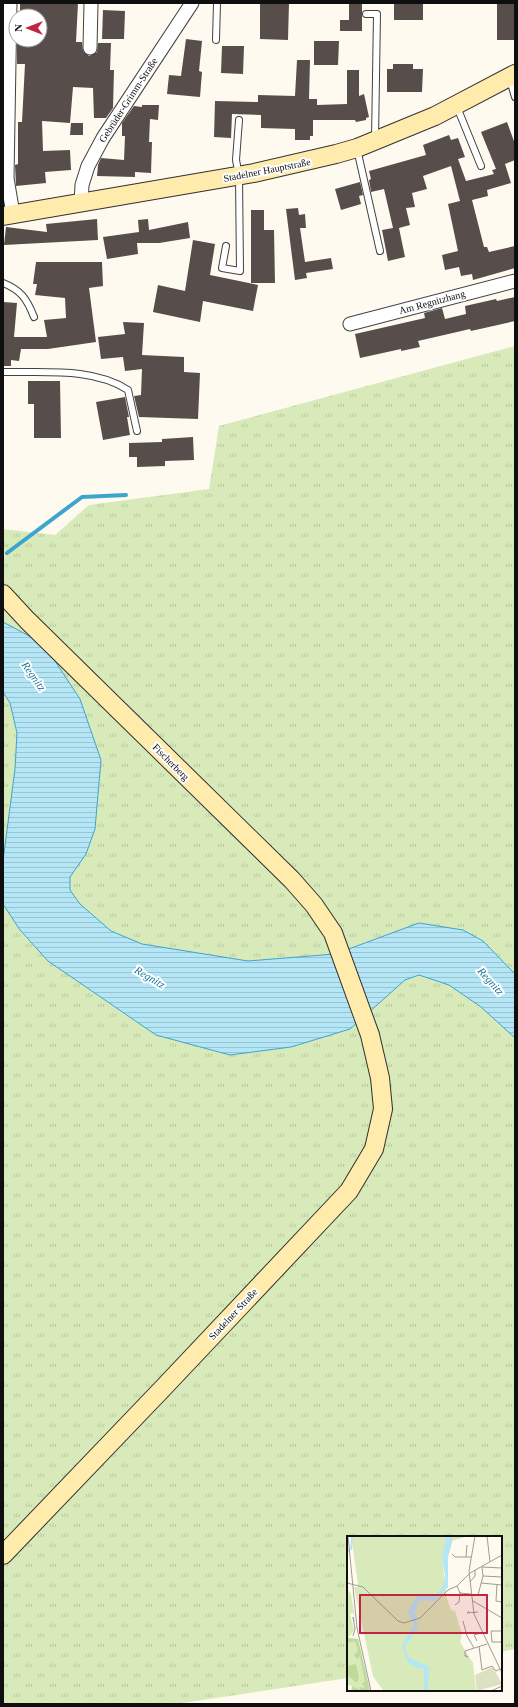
<svg xmlns="http://www.w3.org/2000/svg" width="518" height="1707" font-family="'Times New Roman',serif">
<style>
.grass{fill:url(#grass-tufts)}
.water{fill:url(#water-rules);stroke:#3ca5ce}
.lines{fill:none;stroke-linecap:round;stroke-linejoin:round}
.stream{stroke:#3ca5ce;stroke-width:4}
.building{fill:#574e4b}
.service-casing{stroke:#424242;stroke-width:8}
.minor-casing{stroke:#424242;stroke-width:15}
.secondary-casing{stroke:#313131;stroke-width:20}
.service{stroke:#fff;stroke-width:6}
.minor{stroke:#fff;stroke-width:13}
.secondary{stroke:#ffebab;stroke-width:18}
.labels{text-anchor:middle;dominant-baseline:central;stroke-width:4;stroke-linejoin:round;paint-order:stroke}
.street-label{font-size:10px;fill:#0f0f0f;stroke:#fff}
.water-label{font-size:11px;font-style:italic;fill:#1776a1;stroke:#fff}
.inset-river{fill:none;stroke:#b5e6f6;stroke-width:2}
.inset-road{fill:none;stroke:#9f9c96;stroke-width:1}
.view{fill:#c02640;fill-opacity:0.15;stroke:#c02640;stroke-width:2}
.inset-edge{fill:none;stroke:#0f0f0f;stroke-width:2}
</style>
<defs>
<pattern id="grass-tufts" width="24" height="20" patternUnits="userSpaceOnUse"><rect width="24" height="20" fill="#d8eab9"/><path d="M3 7l-1-3M5 7V3M7 7l1-3M15 17l-1-3M17 17v-4M19 17l1-3" fill="none" stroke="#b8c89e"/></pattern>
<pattern id="water-rules" width="6" height="5" patternUnits="userSpaceOnUse"><rect width="6" height="5" fill="#b5e6f6"/><path d="M0 2.5h6" fill="none" stroke="#9ac4d2"/></pattern>
</defs>
<rect width="100%" height="100%" fill="#fffaf0"/>
<polygon class="grass" points="515,346 515,1649 501,1652 501,1537 348,1537 348,1678 176,1704 3,1704 3,529 55,535 89,505 209,489 219,426"/>
<polygon class="water" points="3,622 33,638 53,658 80,699 101,760 95,829 86,854 70,877 70,890 80,904 111,931 142,944 248,961 335,954 419,923 463,930 483,941 515,974 515,1038 481,1007 449,985 419,975 405,980 350,1029 291,1047 230,1055 156,1035 48,961 20,930 3,904 3,861 15,769 17,733 10,703 3,692"/>
<g class="lines">
<polyline class="stream" points="7,553 82,497 126,495"/>
</g>
<g class="building">
<polygon points="20,3 78,3 76,42 82,42 83,51 89,56 97,52 98,43 111,43 110,70 114,70 113,108 106,118 94,118 93,88 73,87 70,123 42,121 43,151 70,150 71,170 45,172 46,183 16,186 15,165 18,164 18,122 22,122 25,64 17,64 17,40 40,40 40,16 20,16"/>
<polygon points="260,3 289,3 288,40 260,39"/>
<polygon points="349,3 362,3 362,31 340,31 340,20 349,20"/>
<rect x="394" y="3" width="29" height="17"/>
<rect x="497" y="3" width="18" height="37"/>
<polygon points="103,10 125,11 124,39 102,39"/>
<polygon points="186,39 202,41 199,71 202,72 200,97 167,94 169,75 181,76"/>
<polygon points="314,41 339,41 338,65 314,65"/>
<polygon points="222,46 244,46 243,74 221,73"/>
<polygon points="297,60 310,60 309,99 317,99 317,105 347,104 347,70 359,70 359,96 364,94 369,117 366,118 366,120 356,122 355,120 313,120 313,136 310,136 310,140 295,140 295,129 261,128 261,115 232,114 231,138 214,137 215,101 258,102 258,95 295,96"/>
<polygon points="393,64 413,64 413,69 423,69 422,92 387,92 387,69 393,69"/>
<polygon points="142,105 159,105 158,120 150,119 149,142 152,142 151,173 135,172 135,177 97,176 98,165 101,158 124,160 125,136 122,136 122,123 134,106 142,107"/>
<polygon points="507,122 515,144 515,160 505,164 511,183 487,190 488,196 472,200 484,247 487,247 489,252 515,246 515,268 473,280 472,274 461,276 459,267 445,270 442,255 458,251 448,204 460,201 451,166 423,176 427,189 412,193 415,207 406,208 410,225 399,228 405,257 388,261 382,230 393,228 384,189 371,192 369,180 371,179 369,171 426,155 423,145 449,135 451,140 458,138 465,157 458,159 466,181 494,174 492,170 496,169 481,132"/>
<polygon points="71,123 83,123 83,135 70,135"/>
<polygon points="360,182 363,195 359,196 361,204 341,210 335,189"/>
<polygon points="298,208 299,215 305,214 306,228 300,228 305,262 331,258 333,269 306,273 307,278 295,280 286,209"/>
<polygon points="251,210 264,210 264,230 274,230 275,283 251,283"/>
<polygon points="97,219 98,240 4,245 6,227 47,232 46,224"/>
<polygon points="148,219 149,230 188,222 190,238 159,243 137,243 138,254 107,259 103,237 139,232 138,220"/>
<polygon points="193,240 215,244 210,275 258,285 253,311 203,301 200,322 153,312 158,285 185,291"/>
<polygon points="36,262 102,262 103,286 89,288 96,342 48,349 21,349 19,361 11,360 11,366 3,366 3,302 17,303 14,337 47,337 44,320 66,318 65,298 35,295 37,284 33,284"/>
<polygon points="515,297 515,321 471,331 470,329 418,341 420,347 401,351 401,349 360,358 355,334 425,318 424,313 442,308 445,319 466,314 465,306 496,299 497,301"/>
<polygon points="123,322 144,323 142,355 184,357 184,372 200,373 198,419 139,417 134,396 141,395 142,369 125,371 123,357 101,359 98,337 125,334"/>
<polygon points="28,381 60,381 61,438 34,438 34,404 28,404"/>
<polygon points="125,397 129,417 127,417 130,435 103,440 96,402"/>
<polygon points="193,437 194,460 165,461 165,466 137,467 137,457 129,457 129,443 162,442 162,439"/>
</g>
<g class="lines">
<g class="service-casing">
<g id="service">
<polyline points="366,14 377,14 375,139"/>
<polyline points="216,40 217,3"/>
<polyline points="510,80 515,97"/>
<polyline points="457,107 481,166"/>
<polyline points="357,149 380,251"/>
<polyline points="226,246 222,268 240,271 239,176 236,160 239,120"/>
<path d="M3,283C21,290 27,299 34,317"/>
<path d="M3,372C43,373 93,367 128,390L137,431"/>
</g>
</g>
<g class="minor-casing">
<g id="minor">
<polyline points="10,3 7,178 13,214"/>
<polyline points="90,48 91,3"/>
<polyline points="81,204 82,185 88,166 103,138 192,3"/>
<polyline points="350,324 515,281"/>
</g>
</g>
<g class="secondary-casing">
<g id="secondary">
<polyline points="3,216 254,173 336,154 357,148 435,116 515,74"/>
<polyline points="3,594 27,620 292,880 314,905 333,933 370,1035 380,1078 383,1109 374,1149 349,1191 164,1387 3,1555"/>
</g>
</g>
<use href="#service" class="service"/>
<use href="#minor" class="minor"/>
<use href="#secondary" class="secondary"/>
</g>
<g class="labels">
<g class="street-label">
<text transform="translate(128 100) rotate(-57)">Gebrüder-Grimm-Straße</text>
<text transform="translate(267 170) rotate(-11)">Stadelner Hauptstraße</text>
<text transform="translate(432 302) rotate(-15)">Am Regnitzhang</text>
<text transform="translate(171 762) rotate(45)">Fischerberg</text>
<text transform="translate(233 1314) rotate(-47)">Stadelner Straße</text>
</g>
<g class="water-label">
<text transform="translate(34 676) rotate(55)">Regnitz</text>
<text transform="translate(150 977) rotate(31)">Regnitz</text>
<text transform="translate(491 981) rotate(48)">Regnitz</text>
</g>
</g>
<g transform="translate(347 1536)">
<rect width="155" height="155" fill="#fffaf0"/>
<path d="M4,0H121L105,5L98,12L95,23L100,63L104,74L108,75L115,98L113,106L126,127L129,155H37L32,149L26,140L7,51H11V48ZM0,53L4,58L8,83L6,77L3,78L7,94L1,102L11,103L23,155H15L0,148Z" fill="#d8eab9"/>
<path d="M0,102L11,103L23,155H4L5,150L14,154L12,151L18,152L15,147L18,146L13,120L10,123L7,119L11,115L8,105L0,107ZM9,128L12,141L10,147L0,139V130Z" fill="#bedb99"/>
<path d="M146,131L155,148L130,155L128,139Z" fill="#dbe1c1"/>
<path d="M99,0H105V7L101,21V51L88,65L74,64L71,67L68,77L71,93L58,110L61,121L82,131L81,155H77V133L67,131L60,125L55,109L67,90L61,76L68,62L73,59H88L96,51L98,40L95,23Z" fill="#b5e6f6"/>
<path class="inset-river" d="M0,16L4,13L5,0"/>
<path class="inset-road" d="M1,0L10,92L24,155M128,0L122,35L127,78L155,137M140,0L143,26M105,18L108,21H124M119,21L120,9M123,37L155,19M136,40L155,41M123,46L128,40V34M0,47L16,51L51,85L57,87L73,82L101,54L110,50L122,38M134,47L155,49M150,48L149,65L155,66M110,50L113,57L124,58M125,59H141M131,59L136,40L135,31L155,32M126,65L155,82M108,69L112,66L113,56M122,75L120,77L131,76M116,85L120,100L127,112M155,95H144L145,106H155M6,100L8,93L6,81L7,85M130,105L127,99L134,97M132,110L135,134L145,130L149,135L153,133M118,119L121,121L118,120V115L140,108M144,155L155,150"/>
<path class="view" d="M13,59H140V97H13Z"/>
<rect width="155" height="155" class="inset-edge"/>
</g>
<rect width="518" height="1707" fill="none" stroke="#0f0f0f" stroke-width="8"/>
<g transform="translate(28 28) rotate(270)"><circle r="19" fill="#ffffff" stroke="#9f9f9f"/>
<path d="M0-3L7 15L0 10L-7 15Z" fill="#c02640"/>
<text y="-6" font-size="11" font-weight="bold" text-anchor="middle" fill="#0f0f0f">N</text>
</g>
</svg>
